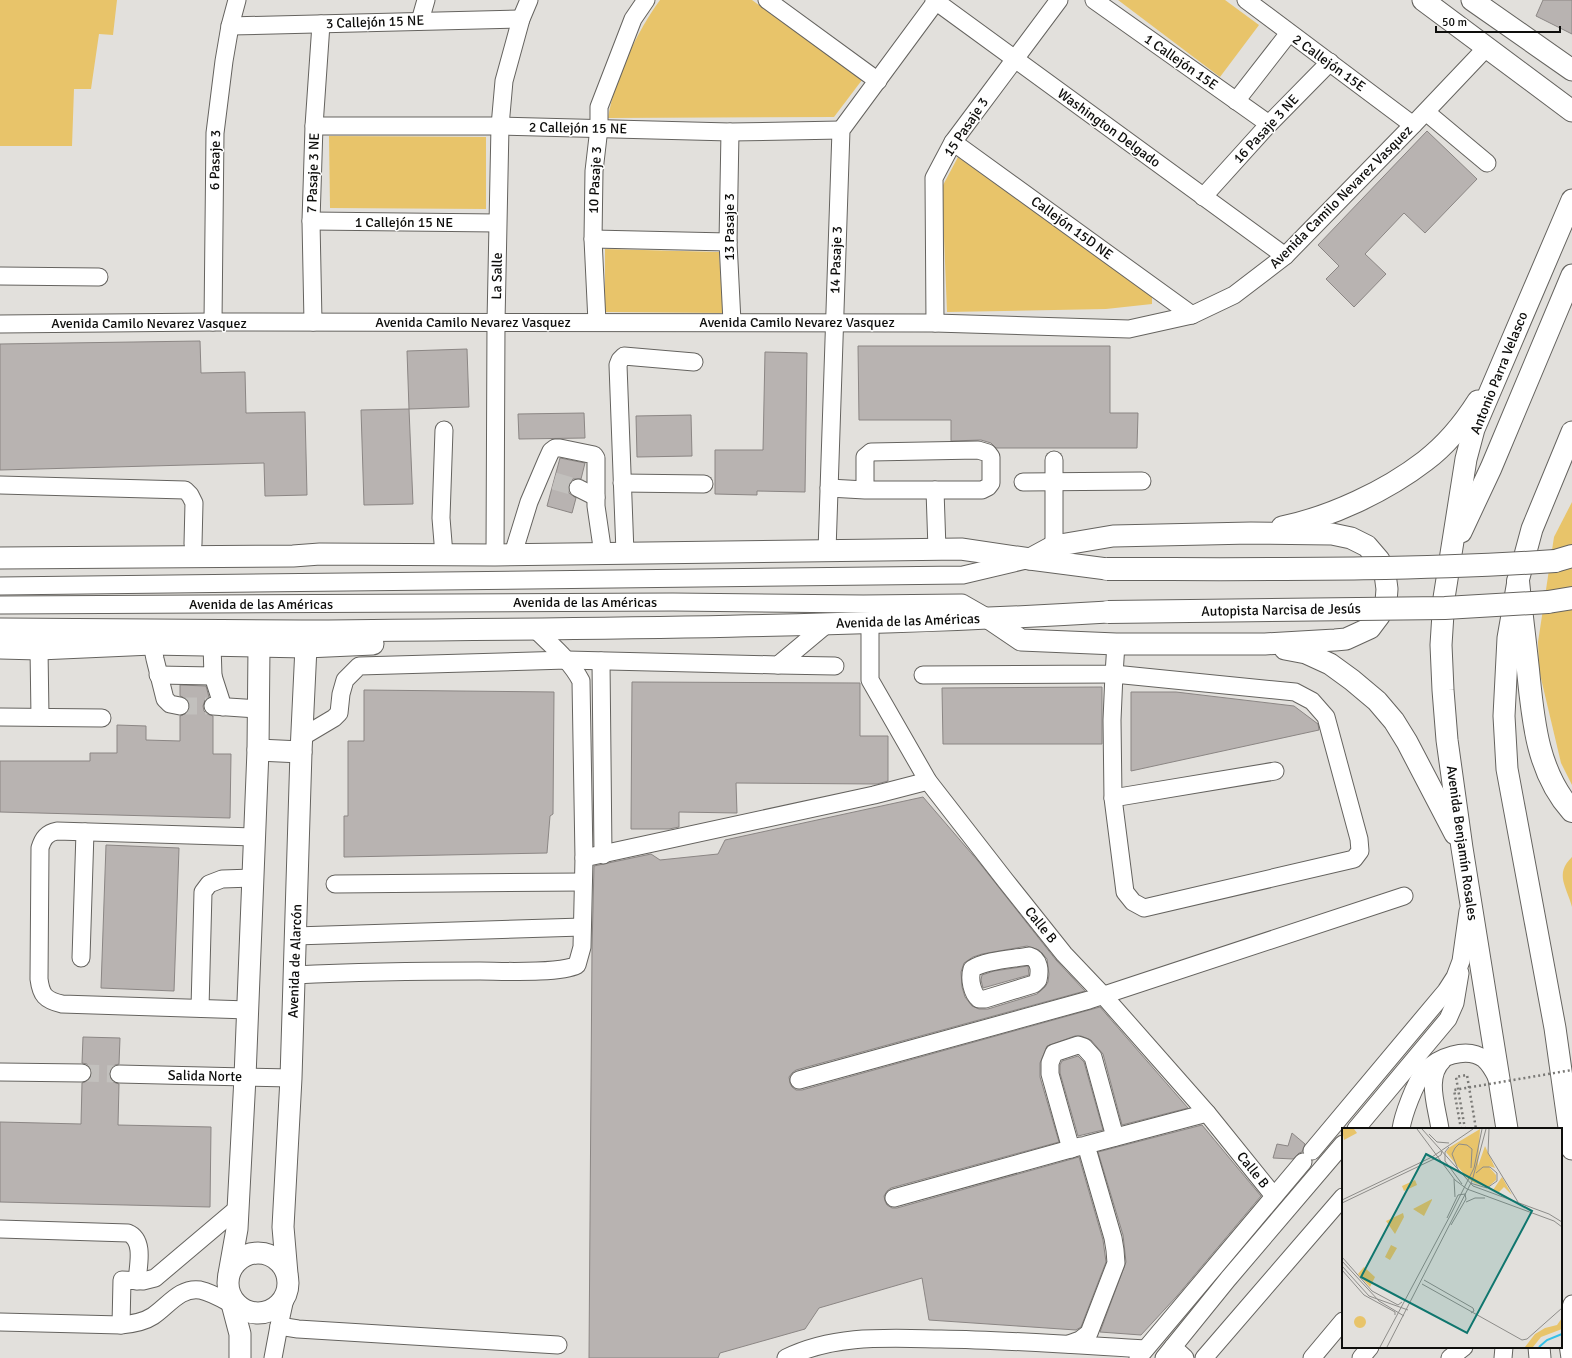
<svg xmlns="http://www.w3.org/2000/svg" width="1572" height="1358" font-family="Signika,sans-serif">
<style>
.green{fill:#e8c46a}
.building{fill:#b8b3b1;stroke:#8b8684;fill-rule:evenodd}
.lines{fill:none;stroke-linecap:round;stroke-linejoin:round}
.minor-tunnel{stroke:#c2c0bd;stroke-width:17;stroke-dasharray:17 8;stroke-linecap:butt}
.minor-casing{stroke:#65635f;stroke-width:19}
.major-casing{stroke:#65635f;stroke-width:23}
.highway-casing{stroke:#65635f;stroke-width:24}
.path{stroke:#7a7976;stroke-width:2.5;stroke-dasharray:2 3;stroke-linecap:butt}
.minor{stroke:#fff;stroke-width:17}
.major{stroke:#fff;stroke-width:21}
.highway{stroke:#fff;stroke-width:22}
.highway-bridge-casing{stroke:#65635f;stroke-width:24;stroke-linecap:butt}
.path-bridge{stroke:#7a7976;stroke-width:2.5;stroke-dasharray:2 3;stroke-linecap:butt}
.highway-bridge{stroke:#fff;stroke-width:22}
.labels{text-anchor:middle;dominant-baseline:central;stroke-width:3;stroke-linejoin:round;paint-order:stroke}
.street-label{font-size:14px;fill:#0e0e0c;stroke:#fff}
.inset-river{fill:none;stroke:#35c0e7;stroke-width:2}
.inset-road{fill:none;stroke:#8d8c89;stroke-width:1}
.view{fill:#0f766e;fill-opacity:0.15;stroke:#0f766e;stroke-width:2}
.inset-edge{fill:none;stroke:#0e0e0c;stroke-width:2}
</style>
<rect width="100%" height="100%" fill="#e2e0dc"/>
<g class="green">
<polygon points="0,0 117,0 113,35 99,34 91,89 74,89 72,146 0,146"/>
<path d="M660,0H752L862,80L834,117L608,118C614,80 637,31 660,0Z"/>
<polygon points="1118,0 1225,0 1259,25 1220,77"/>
<polygon points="329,136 486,137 486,209 330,208"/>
<polygon points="958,157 1152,297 1152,304 1106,309 947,312 942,187"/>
<polygon points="605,249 719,252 723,313 605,312"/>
<polygon points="1572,502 1572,785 1561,763 1539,670 1538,642 1554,537"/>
<path d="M1572,857V907C1567,887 1554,874 1572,857Z"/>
</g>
<g class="building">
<polygon points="1543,0 1572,0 1572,34 1536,16"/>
<polygon points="1427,131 1477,179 1425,233 1404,213 1365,254 1386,274 1354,307 1326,279 1339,266 1318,245"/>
<polygon points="200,341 201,373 245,372 246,413 305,412 307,495 265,496 264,463 0,470 0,344"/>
<polygon points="858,346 1110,346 1110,413 1138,413 1137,448 996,448 991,443 981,440 951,441 951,420 859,420"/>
<polygon points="467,349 469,407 409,409 407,351"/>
<polygon points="765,352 807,353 805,492 757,491 757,495 715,494 715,450 763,450"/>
<polygon points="409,409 413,504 364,505 361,410"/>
<polygon points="584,413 585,438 519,439 518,414"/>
<polygon points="691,415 692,456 637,457 636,416"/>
<polygon points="560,458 585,463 581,479 573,479 569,484 568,489 569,493 576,498 572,513 547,506"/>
<polygon points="632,682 860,683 860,736 888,736 888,781 877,784 736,783 737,813 679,812 679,827 669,829 631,829"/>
<polygon points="180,685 206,686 209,697 205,700 203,706 204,711 207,714 213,716 213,754 231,754 230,818 0,812 0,761 90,761 90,753 117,753 117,725 146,726 146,740 180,741 180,716 187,713 190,708 189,702 187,699 180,696"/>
<polygon points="1102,687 1102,744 943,744 942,688"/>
<polygon points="364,690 554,692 553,814 550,816 547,853 344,857 344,816 348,816 348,741 364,741"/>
<polygon points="1131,692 1176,692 1294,706 1318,724 1319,730 1131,771"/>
<path d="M923,797L978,861L1056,960L1085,991L796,1070L792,1073L789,1077L790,1083L792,1087L796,1090H802L1100,1007L1188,1108L1122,1125L1103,1054L1091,1040L1081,1036H1075L1047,1046L1040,1063V1077L1059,1142L891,1188L887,1191L884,1196L885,1201L887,1205L892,1208H897L1079,1157L1103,1240L1106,1262L1081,1327L1076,1330L929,1320L922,1278L819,1308L805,1329L720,1353L718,1358H589L592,949L594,866L651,854L660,860L718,854L725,840ZM1027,946L1039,950L1047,959L1049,974L1048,982L1045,987L1037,994L988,1009H979L972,1006L965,997L962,987L961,972L964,963L973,957L982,954Z"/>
<polygon points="106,845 179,848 174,991 101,988"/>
<polygon points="1028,966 1029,975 983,988 981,980 982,975 994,971"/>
<polygon points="83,1037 120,1038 119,1064 115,1065 111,1068 109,1074 110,1078 113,1082 119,1084 118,1125 211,1127 210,1207 0,1202 0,1122 81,1124 82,1083 87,1081 90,1078 92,1074 90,1068 87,1064 82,1063"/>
<polygon points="1078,1056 1084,1062 1103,1130 1078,1136 1060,1073 1060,1065 1062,1061"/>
<polygon points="1202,1125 1261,1196 1177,1296 1141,1335 1100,1332 1126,1262 1123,1235 1098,1152"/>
<polygon points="1292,1133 1305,1144 1302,1152 1299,1153 1293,1159 1273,1158 1277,1144 1288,1146"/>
</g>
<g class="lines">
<g class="minor-tunnel">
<polyline points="554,481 578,488"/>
<polyline points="180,706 213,706"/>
<polyline points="82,1073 119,1074"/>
</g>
<g class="minor-casing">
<g id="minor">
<polyline points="767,0 878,81"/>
<polyline points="934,0 1285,256"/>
<polyline points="1094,0 1269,124"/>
<polyline points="1246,0 1413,125"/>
<polyline points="420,21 426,0"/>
<polyline points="230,26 521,19"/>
<polyline points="1236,101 1289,33"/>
<polyline points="1426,112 1487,163"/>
<polyline points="314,126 500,126 730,132 841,130"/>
<polyline points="730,132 728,242 732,322"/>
<polyline points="953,142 1192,315"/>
<polyline points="1203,197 1269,124 1330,62"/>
<polyline points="311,221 497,223"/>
<polyline points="593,239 728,242"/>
<polyline points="0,276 99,277"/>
<polyline points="213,322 215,133 224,61 230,26 237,0"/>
<polyline points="313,322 311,221 314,126 321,24"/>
<polyline points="597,322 593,239 594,171 599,128 599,107 633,19 646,0"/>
<polyline points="935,323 934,178 953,142 1059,0"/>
<polyline points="0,324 213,322 935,323 1129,329 1192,315 1234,295 1285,256 1413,125 1487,47"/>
<polyline points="1054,460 1054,546"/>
<polyline points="1023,482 1142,481"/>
<polyline points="622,483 704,484"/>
<polyline points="0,485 185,490 190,495 194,503 193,544"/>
<polyline points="578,488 596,497"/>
<polyline points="829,488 865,490 982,490 988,487 991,483 991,457 988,453 978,450 871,452 865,457 865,490"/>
<polyline points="935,490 937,549"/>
<polyline points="827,551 841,130 937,0"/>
<polyline points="625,553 618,365 620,360 624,356 694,362"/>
<polyline points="513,554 529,502 546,462 551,451 555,448 560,448 594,455 596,458 596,506 603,554"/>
<polyline points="444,555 441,518 444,430"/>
<polyline points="495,555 496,322 500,126 504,81 521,19 529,0"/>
<polyline points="0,586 963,575 1026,560"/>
<polyline points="0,605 673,602 863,604 962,603 990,619"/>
<polyline points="870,623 870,680 928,781 1005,880 1064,954 1102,994 1207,1113 1274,1196"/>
<polyline points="152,644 155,659 165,699 170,704 180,706"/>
<polyline points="39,649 40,717"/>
<polyline points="601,661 603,855"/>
<polyline points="778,665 835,666"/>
<polygon points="1114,674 1295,692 1312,701 1326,717 1359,839 1360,851 1354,859 1144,908 1133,902 1125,892 1113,798 1112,720"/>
<polyline points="158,675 213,676 212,645"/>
<polyline points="923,675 1114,674 1116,644"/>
<polyline points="213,676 223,707"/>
<polyline points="213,706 258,709"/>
<polyline points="0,717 102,718"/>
<polyline points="302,737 334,718 339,713 341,694 345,680 359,666 567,660 778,665 827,624"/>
<polyline points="1113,798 1275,771"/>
<polyline points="584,858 874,795 928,781"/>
<polyline points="335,884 583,882"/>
<polyline points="295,936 582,927"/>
<path d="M1029,956C1040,959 1040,971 1038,980L1034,984L985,999H979C972,993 969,979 972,969C985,960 1013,959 1029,956Z"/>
<polyline points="81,958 85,832"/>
<path d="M294,975C356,972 418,971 480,971C501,971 560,974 577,965L582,947L584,858L581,681C570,660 551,645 535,629"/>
<polyline points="200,1008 203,892 209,884 222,879 253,878"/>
<path d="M248,1010L62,1004C45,1000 41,995 39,979L40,848C43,838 47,833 57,831L254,837"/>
<polyline points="0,1072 82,1073"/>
<polyline points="119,1074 291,1078"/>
<polyline points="799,1080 1089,1000 1404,896"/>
<polyline points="1356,1129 1448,1019 1455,1003 1460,973"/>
<path d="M1401,1129C1403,1115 1415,1083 1424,1072C1437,1057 1467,1046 1484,1059C1491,1065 1494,1072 1498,1080"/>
<path d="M1440,1129C1437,1107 1425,1077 1443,1060"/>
<polyline points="1071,1149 1050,1074 1050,1063 1054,1053 1078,1045 1084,1047 1093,1057 1115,1137"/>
<polyline points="1312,1151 1446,991 1455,977 1461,961 1468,911"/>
<polyline points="894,1198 1081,1146"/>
<path d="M0,1229L128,1233C145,1240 138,1266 137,1281"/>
<path d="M0,1322L121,1325C132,1324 144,1322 153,1316C168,1306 180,1287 200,1290C214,1293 227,1302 239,1308"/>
<polyline points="121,1325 122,1280 143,1281 155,1278 239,1207"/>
<polyline points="279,1326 298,1329 558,1345"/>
<polyline points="1069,1344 1080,1340 1089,1333 1116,1263 1115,1250 1113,1238 1086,1145 1207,1113"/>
<polyline points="1173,1347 1185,1358"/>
<polyline points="273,1358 279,1326 286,1294"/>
<path d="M786,1358C835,1334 888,1338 941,1339C1009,1340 1077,1345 1145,1349"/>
<polyline points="1138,1358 1303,1162"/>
<polyline points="1164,1358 1228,1279 1343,1144"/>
<polyline points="1204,1358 1343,1197"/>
<polyline points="1312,1358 1343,1321"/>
<polyline points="1361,1358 1370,1347"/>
<polyline points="1450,1358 1464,1347"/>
<polyline points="1503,1358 1504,1347"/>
<path d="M1570,1358C1567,1339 1565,1322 1572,1304"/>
</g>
</g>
<g class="major-casing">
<g id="major">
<polyline points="1423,0 1572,111"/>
<polyline points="1472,0 1572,70"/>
<polyline points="1572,432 1532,529 1518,581 1508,638 1504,716 1507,769 1555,1028 1572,1149"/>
<path d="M1282,527C1331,517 1386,491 1425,461C1446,445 1464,423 1478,401"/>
<polyline points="1461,532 1491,468 1572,275"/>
<polyline points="0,558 293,556 320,554 495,555 961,549 1030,559 1107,569"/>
<polyline points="990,619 1021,640 1116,644 1265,644 1335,640 1346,639 1370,628 1379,616 1386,602 1387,589 1385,574 1379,560 1367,546 1351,538 1332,534 1251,533 1113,536 1054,546 1030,559"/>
<path d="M0,629C100,629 201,631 301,631C570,629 840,628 1108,612"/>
<polyline points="0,648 39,649 152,644 306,647 373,644"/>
<polyline points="1285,649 1306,653 1330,664 1352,680 1377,701 1394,721 1407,742 1455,834"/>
<polyline points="258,750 301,752"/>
<polyline points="1507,1129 1462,848 1447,740 1443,690 1441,645 1444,598 1466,459 1474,429 1572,200"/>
<circle cx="258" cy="1283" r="30"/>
<polyline points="229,1274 237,1229 245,1077 258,750 259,647"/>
<polyline points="287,1274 283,1227 291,1078 301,752 306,647"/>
<polyline points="230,1296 240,1334 240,1358"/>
<polyline points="1539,1347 1540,1358"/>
</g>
</g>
<g class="highway-casing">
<g id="highway">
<polyline points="1555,561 1572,556"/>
<path d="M1518,581C1521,611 1525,641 1528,670C1533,720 1537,772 1572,811"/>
<polyline points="1548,602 1572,598"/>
</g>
</g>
<polyline class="path" points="1465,1129 1456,1077 1467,1075 1476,1129"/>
<use href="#minor" class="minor"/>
<use href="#major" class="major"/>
<use href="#highway" class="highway"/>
<g class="highway-bridge-casing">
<g id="highway-bridge">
<path d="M1107,569C1257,569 1406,571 1555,561"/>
<polyline points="1108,612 1445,608 1548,602"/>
</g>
</g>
<polyline class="path-bridge" points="1461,1129 1454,1090 1572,1070"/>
<use href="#highway-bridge" class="highway-bridge"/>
</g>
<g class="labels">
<g class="street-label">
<text transform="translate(375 22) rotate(-2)">3 Callejón 15 NE</text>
<text transform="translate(1181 62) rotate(35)">1 Callejón 15E</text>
<text transform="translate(1329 63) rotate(36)">2 Callejón 15E</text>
<text transform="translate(966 127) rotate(-56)">15 Pasaje 3</text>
<text transform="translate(578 128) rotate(1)">2 Callejón 15 NE</text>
<text transform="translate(1109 128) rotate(36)">Washington Delgado</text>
<text transform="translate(1266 129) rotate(-47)">16 Pasaje 3 NE</text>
<text transform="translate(215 160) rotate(-89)">6 Pasaje 3</text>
<text transform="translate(313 173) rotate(-88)">7 Pasaje 3 NE</text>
<text transform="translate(595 180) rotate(-87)">10 Pasaje 3</text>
<text transform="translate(1341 197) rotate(-45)">Avenida Camilo Nevarez Vasquez</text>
<text x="404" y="222">1 Callejón 15 NE</text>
<text transform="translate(729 227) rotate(-90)">13 Pasaje 3</text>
<text transform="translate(1072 228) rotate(36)">Callejón 15D NE</text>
<text transform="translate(836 260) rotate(-88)">14 Pasaje 3</text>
<text transform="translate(497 276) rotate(-89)">La Salle</text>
<text x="473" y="322">Avenida Camilo Nevarez Vasquez</text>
<text x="797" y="322">Avenida Camilo Nevarez Vasquez</text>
<text x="149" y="323">Avenida Camilo Nevarez Vasquez</text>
<text transform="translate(1499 373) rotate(-68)">Antonio Parra Velasco</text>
<text x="585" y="602">Avenida de las Américas</text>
<text x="261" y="604">Avenida de las Américas</text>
<text transform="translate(1281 610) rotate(-1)">Autopista Narcisa de Jesús</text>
<text transform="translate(908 621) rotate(-2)">Avenida de las Américas</text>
<text transform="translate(1462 843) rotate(82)">Avenida Benjamín Rosales</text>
<text transform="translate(1041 925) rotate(51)">Calle B</text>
<text transform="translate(295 961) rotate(-88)">Avenida de Alarcón</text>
<text transform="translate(205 1076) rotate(1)">Salida Norte</text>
<text transform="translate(1253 1170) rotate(51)">Calle B</text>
</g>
</g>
<g transform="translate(1342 1128)">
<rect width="220" height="220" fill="#e2e0dc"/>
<path d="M0,1H12L15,5L2,12ZM138,1L136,38L143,18L153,40L147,38L148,40L154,47V52L146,59L133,55L125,50L104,24L108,19ZM160,49L170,67L162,59L157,64L151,62ZM73,52L75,57L62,63L60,58ZM90,72L82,88L71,81L90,71ZM61,85L62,89L53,106L44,93ZM49,117L55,120L48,132L43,129ZM22,139L33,149L28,159L16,146ZM12 194a6 6 0 1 1 12 0a6 6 0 1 1-12 0ZM220,190V201L199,209L191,219H183L193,206L203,200L215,197Z" fill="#e8c46a"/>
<path class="inset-river" d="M197,219L205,212L220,206"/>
<path class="inset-road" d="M75,1L113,52L125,61L212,93L220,99M80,1L131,58L207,86L220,94M147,1L146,25L176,74M87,6L95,14L107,15M107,19L103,24V33L120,56M117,44L110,26L113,20L117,16L125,17L130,21L129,40M112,51L113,69M128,55L145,60L155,53V45L148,39H141L134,45M0,72L90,29L131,1M124,74L133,70H143M0,75L92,31L99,27L100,23M109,86L132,40L140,1M112,88L130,53L144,1M105,90L116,67L123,66L124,71L109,97M0,129L30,163L56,177L60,174M0,133L37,173L62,188M0,138L27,168L66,182M0,142L22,167L53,184V187M82,152L131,180L132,183L129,185M80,156L180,212L185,211L220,180M38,219L109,86M45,219L112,88"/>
<path class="view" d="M84,26L190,83L125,205L19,149Z"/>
<rect width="220" height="220" class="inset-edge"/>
</g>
<path d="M1436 26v6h124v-6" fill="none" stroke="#0e0e0c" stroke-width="2"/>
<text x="1442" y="26" font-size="12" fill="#0e0e0c" stroke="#ffffff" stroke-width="3" paint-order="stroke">50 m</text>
</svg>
